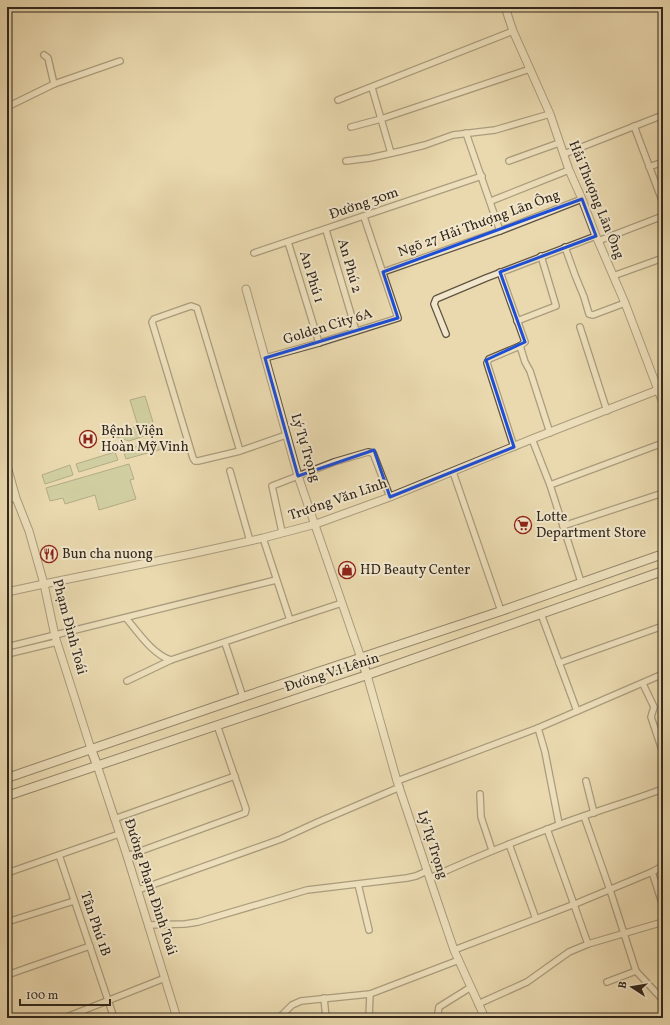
<svg xmlns="http://www.w3.org/2000/svg" width="670" height="1025" font-family="Vollkorn,serif">
<style>
.green{fill:#b2c08e;stroke:#727455}
.lines{fill:none;stroke-linecap:round;stroke-linejoin:round}
.minor-casing{stroke:#5f5441;stroke-width:8}
.tertiary-casing{stroke:#5f5441;stroke-width:9}
.secondary-casing{stroke:#31271c;stroke-width:10}
.minor{stroke:#f1e6cb;stroke-width:5.5}
.tertiary{stroke:#f1e6cb;stroke-width:7}
.secondary{stroke:#f1e6cb;stroke-width:8}
.marked{fill:none;stroke:#1d4ed8;stroke-width:3;stroke-linejoin:round}
.labels{text-anchor:middle;dominant-baseline:central;stroke-width:4;stroke-linejoin:round;paint-order:stroke}
.street-label{font-size:14px;fill:#31271c;stroke:#f1e6cb}
.poi-label{font-size:14px;fill:#31271c;stroke:#f1e6cb;text-anchor:start}
</style>
<rect width="100%" height="100%" fill="#ead9af"/>
<filter id="stains"><feTurbulence type="fractalNoise" baseFrequency=".005" numOctaves="4"/><feColorMatrix values="0 0 0 0 .2 0 0 0 0 .09 0 0 0 0 .02 0 0 0 .5 -.17"/></filter>
<radialGradient id="worn" r=".72"><stop offset=".6" stop-color="#630" stop-opacity="0"/><stop offset="1" stop-color="#630" stop-opacity=".3"/></radialGradient>
<g class="green">
<polygon points="145,396 156,432 129,441 110,435 138,426 130,400"/>
<polygon points="160,440 162,449 126,459 123,450"/>
<polygon points="115,452 118,460 79,472 76,464"/>
<polygon points="129,464 134,479 130,480 136,499 99,510 95,495 65,504 63,498 50,501 46,488"/>
<polygon points="70,465 73,475 45,484 42,475"/>
</g>
<g class="lines">
<g class="minor-casing">
<g id="minor">
<polyline points="44,55 48,58 54,84"/>
<polyline points="372,88 391,153"/>
<polyline points="338,100 513,31"/>
<polyline points="7,107 54,84 120,61"/>
<polyline points="634,126 663,203"/>
<polyline points="351,127 381,119 530,69"/>
<polyline points="466,133 500,231"/>
<polyline points="564,154 663,115"/>
<polyline points="346,161 370,158 401,151 425,145 453,135 495,130 550,114"/>
<polyline points="509,161 559,143"/>
<polyline points="649,167 663,162"/>
<polyline points="491,201 569,170"/>
<polyline points="326,230 356,331"/>
<polyline points="598,241 663,216"/>
<polyline points="288,242 319,343"/>
<polyline points="565,247 575,275 584,297 589,314 593,315 625,303"/>
<polyline points="254,253 482,176"/>
<polyline points="383,272 500,231 582,199"/>
<polyline points="500,272 525,342 520,346 489,359 487,363 514,447"/>
<polyline points="613,276 663,258"/>
<polyline points="517,321 556,306 541,256"/>
<polyline points="580,327 607,411"/>
<polyline points="446,334 434,304 436,299 486,278 596,236"/>
<polyline points="520,346 525,362 530,371 550,433"/>
<polyline points="265,358 319,343 398,318 364,217"/>
<polyline points="532,439 550,485 581,582"/>
<polyline points="240,451 197,308 191,306 154,319 152,322 193,458 195,461 198,461 240,451 286,435"/>
<polyline points="230,471 250,541"/>
<polyline points="453,472 501,611"/>
<polyline points="550,485 663,443"/>
<polyline points="7,500 16,498"/>
<polyline points="563,526 663,493"/>
<polyline points="282,532 272,486 334,462 368,452 373,453 390,497"/>
<polyline points="541,614 577,711"/>
<path d="M126,618C138,632 153,655 171,660"/>
<polyline points="290,620 342,603"/>
<polyline points="225,643 243,697"/>
<polyline points="7,647 276,580"/>
<polyline points="7,654 57,642"/>
<polyline points="559,663 663,626"/>
<polyline points="127,681 171,660 290,620 263,538"/>
<polyline points="643,684 654,707 651,717 663,753"/>
<polyline points="538,728 545,752 559,824"/>
<polyline points="397,781 538,728 663,674"/>
<polyline points="586,781 594,813"/>
<polyline points="480,794 481,817 492,850"/>
<polyline points="584,816 610,890 636,971 663,1000"/>
<polyline points="114,819 235,776"/>
<polyline points="547,829 588,944"/>
<polyline points="509,844 536,919"/>
<polyline points="59,855 114,1018"/>
<polyline points="127,856 245,813 246,809 217,725"/>
<polyline points="652,872 663,906"/>
<polyline points="7,873 119,834"/>
<path d="M430,878C469,860 508,844 548,829C586,814 625,803 663,789"/>
<polyline points="358,884 369,930"/>
<polyline points="138,890 281,839 318,822 400,787"/>
<polyline points="7,922 74,901"/>
<polyline points="148,925 185,924 198,922 307,890 407,878 416,876 427,871"/>
<polyline points="454,950 575,904 652,872 663,866"/>
<polyline points="7,975 90,946"/>
<polyline points="607,982 636,971"/>
<polyline points="324,998 326,1018"/>
<polyline points="478,1004 527,982 569,952 588,944 663,922"/>
<polyline points="64,1018 165,978"/>
<polyline points="279,1018 292,1005 301,1001 370,994 459,960"/>
<polyline points="369,1018 370,994"/>
<polyline points="440,1018 438,1013 439,1007 471,987"/>
</g>
</g>
<g class="tertiary-casing">
<g id="tertiary">
<polyline points="505,7 513,31 550,114 569,170 582,199 596,236 625,303 663,403"/>
<polyline points="246,289 298,476 361,658"/>
<polyline points="7,466 16,498 29,531 44,584 55,636 91,749"/>
<polyline points="7,592 44,584 191,554 263,538 316,524 390,497 532,439 663,388"/>
<polyline points="367,675 397,781 439,906 454,950 485,1018"/>
<polyline points="97,765 127,856 177,1018"/>
</g>
</g>
<g class="secondary-casing">
<g id="secondary">
<polyline points="361,658 367,675"/>
<polyline points="91,749 97,765"/>
<polyline points="7,778 243,697 501,611 663,554"/>
<polyline points="7,796 367,675 663,571"/>
</g>
</g>
<use href="#minor" class="minor"/>
<use href="#tertiary" class="tertiary"/>
<use href="#secondary" class="secondary"/>
</g>
<path d="M0 0H670V1025H0ZM582,199L596,236L500,272L525,342L486,360L514,447L390,497L374,450L298,476L265,358L398,318L383,272Z" fill="#ead9af" fill-opacity=".55" fill-rule="evenodd"/>
<path class="marked" d="M582,199L596,236L500,272L525,342L486,360L514,447L390,497L374,450L298,476L265,358L398,318L383,272Z"/>
<defs>
<g id="hospital-ring" transform="scale(0.9)"><circle r="9.5" fill="#f1e6cb" stroke="#8f2418" stroke-width="1.5"/><path d="M-5-5h3v3.5h4V-5h3V5h-3V1.5h-4V5h-3Z" fill="#8f2418"/></g>
<g id="supermarket-ring" transform="scale(0.9)"><circle r="9.5" fill="#f1e6cb" stroke="#8f2418" stroke-width="1.5"/><path d="M-6-5.5h2.5l.6 2H6L4.5 2H-2.5L-4.4-4H-6ZM-1.5 3.2a1.3 1.3 0 1 0 .1 0ZM3 3.2a1.3 1.3 0 1 0 .1 0Z" fill="#8f2418"/></g>
<g id="restaurant-ring" transform="scale(0.9)"><circle r="9.5" fill="#f1e6cb" stroke="#8f2418" stroke-width="1.5"/><path d="M-5-6h1v4h1v-4h1v4h1v-4h1v5L-1.5 .5V6h-2V.5L-5-1ZM5-6V6H3V1.5H1.5Q1.5-4 5-6Z" fill="#8f2418"/></g>
<g id="shop-ring" transform="scale(0.9)"><circle r="9.5" fill="#f1e6cb" stroke="#8f2418" stroke-width="1.5"/><path d="M-5-2.5h2.3a2.7 3.5 0 0 1 5.4 0H5L5.5 6h-11ZM-1.5-2.5h3a1.5 2.3 0 0 0-3 0Z" fill="#8f2418"/></g>
</defs>
<g fill-rule="evenodd">
<use href="#hospital-ring" x="88" y="439"/>
<use href="#supermarket-ring" x="523" y="525"/>
<use href="#restaurant-ring" x="49" y="554"/>
<use href="#shop-ring" x="347" y="570"/>
</g>
<g class="labels">
<g class="street-label">
<text transform="translate(596 200) rotate(68)">Hải Thượng Lãn Ông</text>
<text transform="translate(364 204) rotate(-19)">Đường 30m</text>
<text transform="translate(479 224) rotate(-20)">Ngõ 27 Hải Thượng Lãn Ông</text>
<text transform="translate(349 266) rotate(74)">An Phú 2</text>
<text transform="translate(311 277) rotate(73)">An Phú 1</text>
<text transform="translate(328 327) rotate(-17)">Golden City 6A</text>
<text transform="translate(305 448) rotate(73)">Lý Tự Trọng</text>
<text transform="translate(338 500) rotate(-19)">Trương Văn Lĩnh</text>
<text transform="translate(69 627) rotate(75)">Phạm Đình Toái</text>
<text transform="translate(332 673) rotate(-18)">Đường V.I Lênin</text>
<text transform="translate(432 845) rotate(72)">Lý Tự Trọng</text>
<text transform="translate(150 887) rotate(72)">Đường Phạm Đình Toái</text>
<text transform="translate(95 924) rotate(71)">Tân Phú 1B</text>
</g>
<g class="poi-label">
<text x="101" y="431">Bệnh Viện<tspan x="101" dy="16">Hoàn Mỹ Vinh</tspan></text>
<text x="536" y="517">Lotte<tspan x="536" dy="16">Department Store</tspan></text>
<text x="62" y="554">Bun cha nuong</text>
<text x="360" y="570">HD Beauty Center</text>
</g>
</g>
<rect width="670" height="1025" fill="none" stroke="#ead9af" stroke-width="24"/>
<rect x="8" y="8" width="654" height="1009" fill="none" stroke="#31271c" stroke-width="2"/>
<rect x="12" y="12" width="646" height="1001" fill="none" stroke="#31271c"/>
<g transform="translate(632 987) rotate(282)" stroke="#f1e6cb" stroke-width="3" paint-order="stroke">
<path d="M0-3L7 15L0 10L-7 15Z" fill="#31271c"/>
<text y="-6" font-size="11" font-weight="bold" text-anchor="middle" fill="#31271c">B</text>
</g>
<path d="M20 999v6h90v-6" fill="none" stroke="#31271c" stroke-width="2"/>
<text x="26" y="999" font-size="12" fill="#31271c" stroke="#f1e6cb" stroke-width="3" paint-order="stroke">100 m</text>
<rect width="100%" height="100%" filter="url(#stains)"/>
<rect width="100%" height="100%" fill="url(#worn)"/>
</svg>
